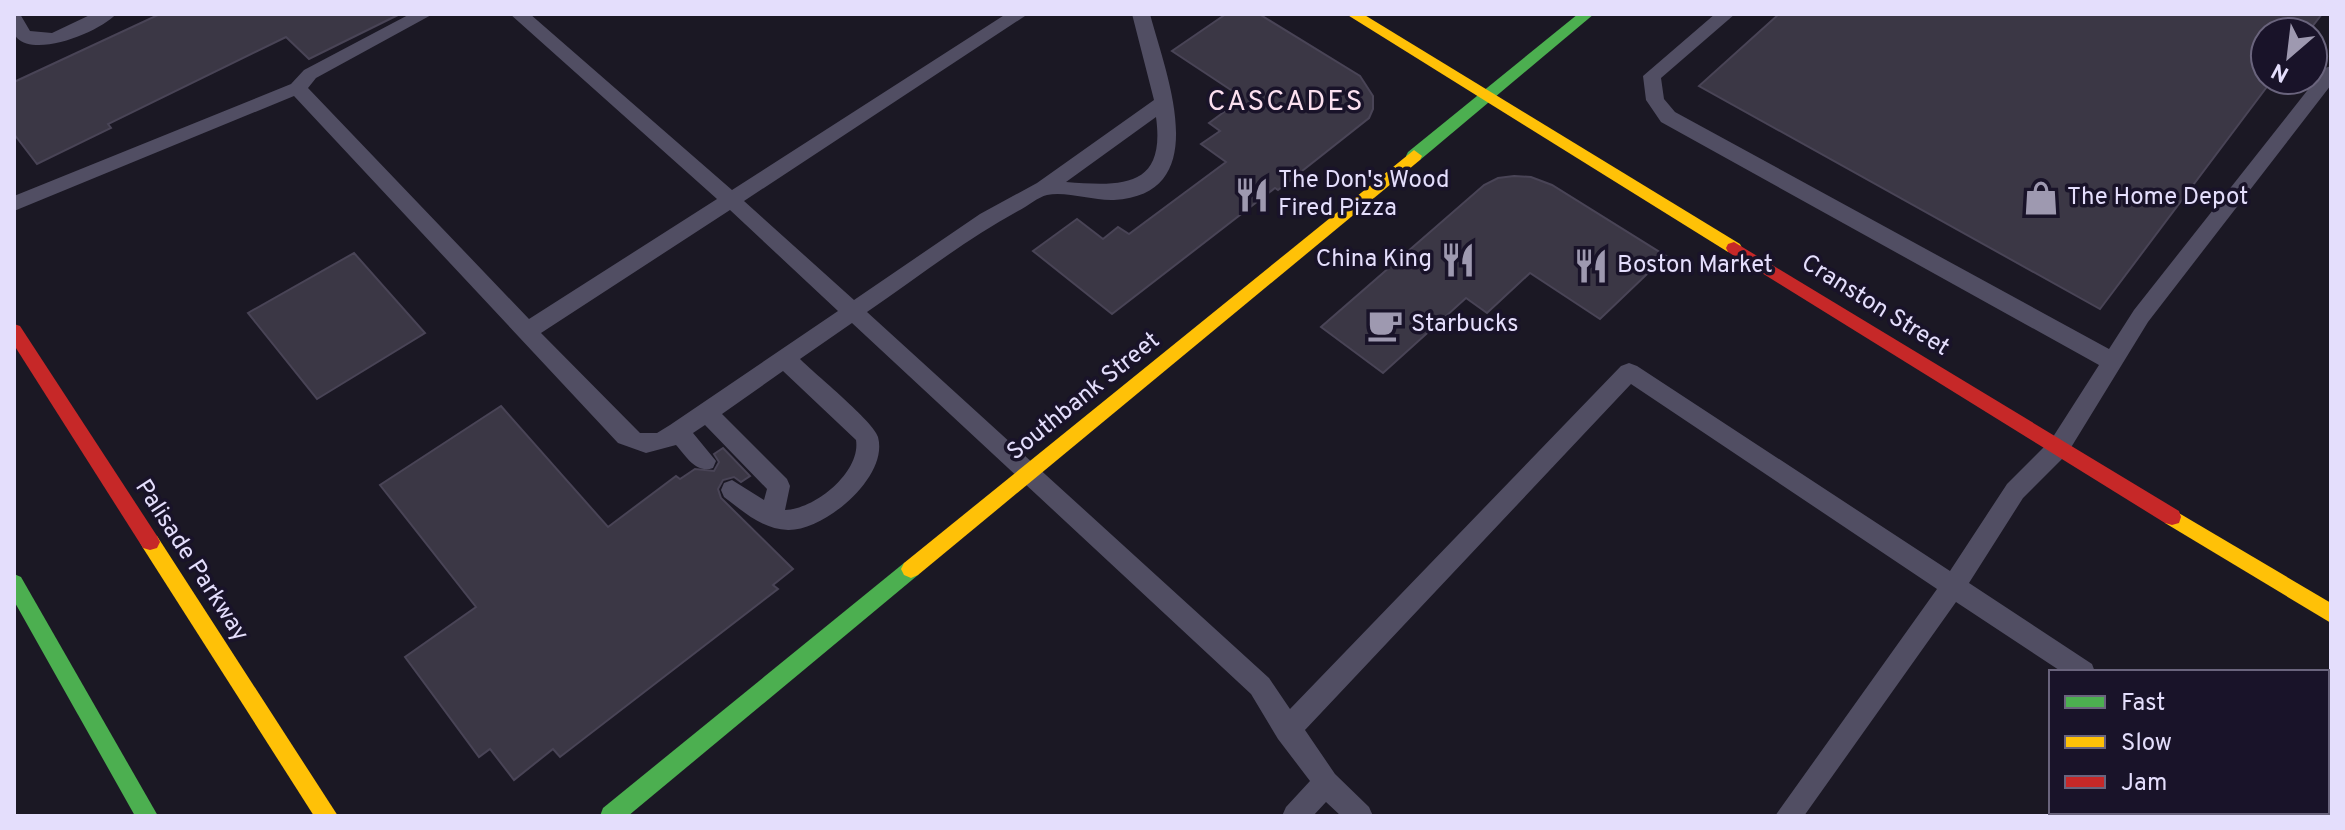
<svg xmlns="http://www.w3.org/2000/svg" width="2345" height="830" font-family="Overpass,sans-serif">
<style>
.building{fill:#3b3745;stroke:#494456;stroke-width:2}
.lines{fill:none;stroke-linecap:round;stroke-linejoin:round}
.lane{fill:#514e63;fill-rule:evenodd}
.fast{fill:#4caf50;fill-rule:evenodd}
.slow{fill:#ffc107;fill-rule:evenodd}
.jam{fill:#c62828;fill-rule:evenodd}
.labels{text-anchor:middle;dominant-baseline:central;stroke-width:7;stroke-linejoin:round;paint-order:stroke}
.poi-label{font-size:24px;fill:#e4defc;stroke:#191329;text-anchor:start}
.street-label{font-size:24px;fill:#e4defc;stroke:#191329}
.quarter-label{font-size:28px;letter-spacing:2px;fill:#fce0ef;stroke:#191329}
</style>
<rect width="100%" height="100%" fill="#1b1824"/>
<g class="building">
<polygon points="160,14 400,14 309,59 286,37 108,124 111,128 37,164 14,134 14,82"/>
<polygon points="1226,14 1259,14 1360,76 1373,96 1373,109 1369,118 1278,190 1275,188 1112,314 1033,251 1077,219 1103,239 1118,227 1129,234 1226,162 1201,144 1220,131 1209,123 1243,98 1172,51"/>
<polygon points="1779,14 2322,14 2308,32 2265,32 2265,80 2272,80 2100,309 1699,86"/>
<polygon points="1514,176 1531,177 1552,185 1666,256 1600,319 1530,273 1487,313 1466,298 1383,373 1321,327 1484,185 1498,178"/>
<polygon points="354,253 425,333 317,399 248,313"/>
<polygon points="501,406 608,527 676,476 680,479 695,469 714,471 719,462 714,454 723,448 750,476 741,482 734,477 723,480 718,489 721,498 793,569 773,585 778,589 560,757 553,749 514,780 490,749 479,757 405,657 476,607 380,485"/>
</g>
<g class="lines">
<g class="lane">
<path d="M14,14H20L30,31L52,33L92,14H116C101,31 37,58 17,38C12,33 14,21 14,14Z"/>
<path d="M410,14H433L316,78L308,88L529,319L717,199L510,14H530L732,190L1006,14H1028L744,201L854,300L980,214L1037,183L1154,100L1132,14H1150C1165,72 1216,194 1114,200C1093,201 1067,191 1047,195C1038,197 1028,206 1020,210C966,239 917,278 867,312L1269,678L1290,709L1621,366L1629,363L1637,366L1950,571L2007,484L2051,440L2099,365L1661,122L1646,100L1643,76L1715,14H1735L1661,78L1664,99L1675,112L2109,349L2134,310L2325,68L2331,66V85L2148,322L2067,454L2023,498L1969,583L2092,664L2095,672H2062L1956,602L1804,816H1775L1937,589L1631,384L1305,730L1335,774L1369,807L1373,816H1341L1326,802L1313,816H1282L1286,807L1310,781L1278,739L1251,694L852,323L800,359C815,374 874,422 878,437C889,477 824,531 788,530C762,529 744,512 724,497L721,490L724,483L732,480L764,500L767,489L705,425L693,433L716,461L713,468C696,474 686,456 676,445L646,453L618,443L294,96L14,211V196L291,84L304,70ZM1156,117C1166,189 1121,186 1066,182ZM730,210L838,311L670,425L657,433H640L541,333ZM783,371L856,440C861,472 815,509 785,510L790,486L787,479L722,414Z"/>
<polygon points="2286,812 2317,812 2318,816 2287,816"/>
</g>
<g class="fast">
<polygon points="1578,14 1594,14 1420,160 1408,160 1406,156 1408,152"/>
<polygon points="911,560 918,563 921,569 918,575 628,816 600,816 603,808 904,563"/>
<polygon points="14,574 21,577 158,816 135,816 14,601"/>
</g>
<g class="slow">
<polygon points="1346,14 1363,14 1740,244 1742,248 1740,252 1728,252"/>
<polygon points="1414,150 1422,156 1420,160 918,575 911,578 904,575 901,569 904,563"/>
<polygon points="2172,509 2331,603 2331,623 2165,523 2163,517 2165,511"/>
<polygon points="150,534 157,536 338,816 314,816 143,548 140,542 143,536"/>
</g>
<g class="jam">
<polygon points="1734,242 2179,511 2181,517 2179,523 2172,525 2165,523 1728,252 1726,248 1728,244"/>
<polygon points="14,324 20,326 157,536 160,542 157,548 150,550 143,548 14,345"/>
</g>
</g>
<defs>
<g id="restaurant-bare" transform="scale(2.76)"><path d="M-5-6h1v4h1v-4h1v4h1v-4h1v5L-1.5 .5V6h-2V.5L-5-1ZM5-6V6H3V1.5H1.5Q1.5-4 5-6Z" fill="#9e99b0" stroke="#191329" stroke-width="2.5" paint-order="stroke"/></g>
<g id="shop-bare" transform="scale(2.76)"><path d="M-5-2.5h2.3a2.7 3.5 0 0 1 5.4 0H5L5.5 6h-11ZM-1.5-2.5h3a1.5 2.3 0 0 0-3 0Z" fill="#9e99b0" stroke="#191329" stroke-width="2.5" paint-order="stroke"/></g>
<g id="cafe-bare" transform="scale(2.76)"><path d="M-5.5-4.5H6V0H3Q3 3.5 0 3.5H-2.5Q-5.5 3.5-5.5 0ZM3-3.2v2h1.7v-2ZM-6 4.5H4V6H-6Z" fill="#9e99b0" stroke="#191329" stroke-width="2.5" paint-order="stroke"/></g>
</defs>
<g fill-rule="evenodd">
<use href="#restaurant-bare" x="1252" y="195"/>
<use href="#shop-bare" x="2041" y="198"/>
<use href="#restaurant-bare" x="1458" y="260"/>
<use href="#restaurant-bare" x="1591" y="266"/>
<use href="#cafe-bare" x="1385" y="325"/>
</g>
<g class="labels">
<g class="poi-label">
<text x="1278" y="181">The Don's Wood<tspan x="1278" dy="28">Fired Pizza</tspan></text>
<text x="2067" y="198">The Home Depot</text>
<text x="1432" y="260" text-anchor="end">China King</text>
<text x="1617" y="266">Boston Market</text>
<text x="1411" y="325">Starbucks</text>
</g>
<g class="street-label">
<text transform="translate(1875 306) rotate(32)">Cranston Street</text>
<text transform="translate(1084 397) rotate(-39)">Southbank Street</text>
<text transform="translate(191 561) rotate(57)">Palisade Parkway</text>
</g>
<g class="quarter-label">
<text x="1286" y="103">CASCADES</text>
</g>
</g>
<rect width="2345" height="830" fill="none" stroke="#e4defc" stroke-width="32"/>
<rect x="2049" y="670" width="280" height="144" fill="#191329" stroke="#6a647d" stroke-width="2"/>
<rect x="2065" y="696" width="40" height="12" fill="#4caf50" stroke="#6a647d" stroke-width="2"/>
<text x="2121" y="710" font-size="24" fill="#e4defc">Fast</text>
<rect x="2065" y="736" width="40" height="12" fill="#ffc107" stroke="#6a647d" stroke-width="2"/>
<text x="2121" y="750" font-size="24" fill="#e4defc">Slow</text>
<rect x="2065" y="776" width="40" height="12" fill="#c62828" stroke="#6a647d" stroke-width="2"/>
<text x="2121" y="790" font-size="24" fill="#e4defc">Jam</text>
<g transform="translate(2289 56) rotate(208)"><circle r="38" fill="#191329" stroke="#6a647d" stroke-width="2"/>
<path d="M0-6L14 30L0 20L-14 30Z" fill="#9e99b0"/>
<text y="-12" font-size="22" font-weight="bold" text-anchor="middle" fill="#e4defc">N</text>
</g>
</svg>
